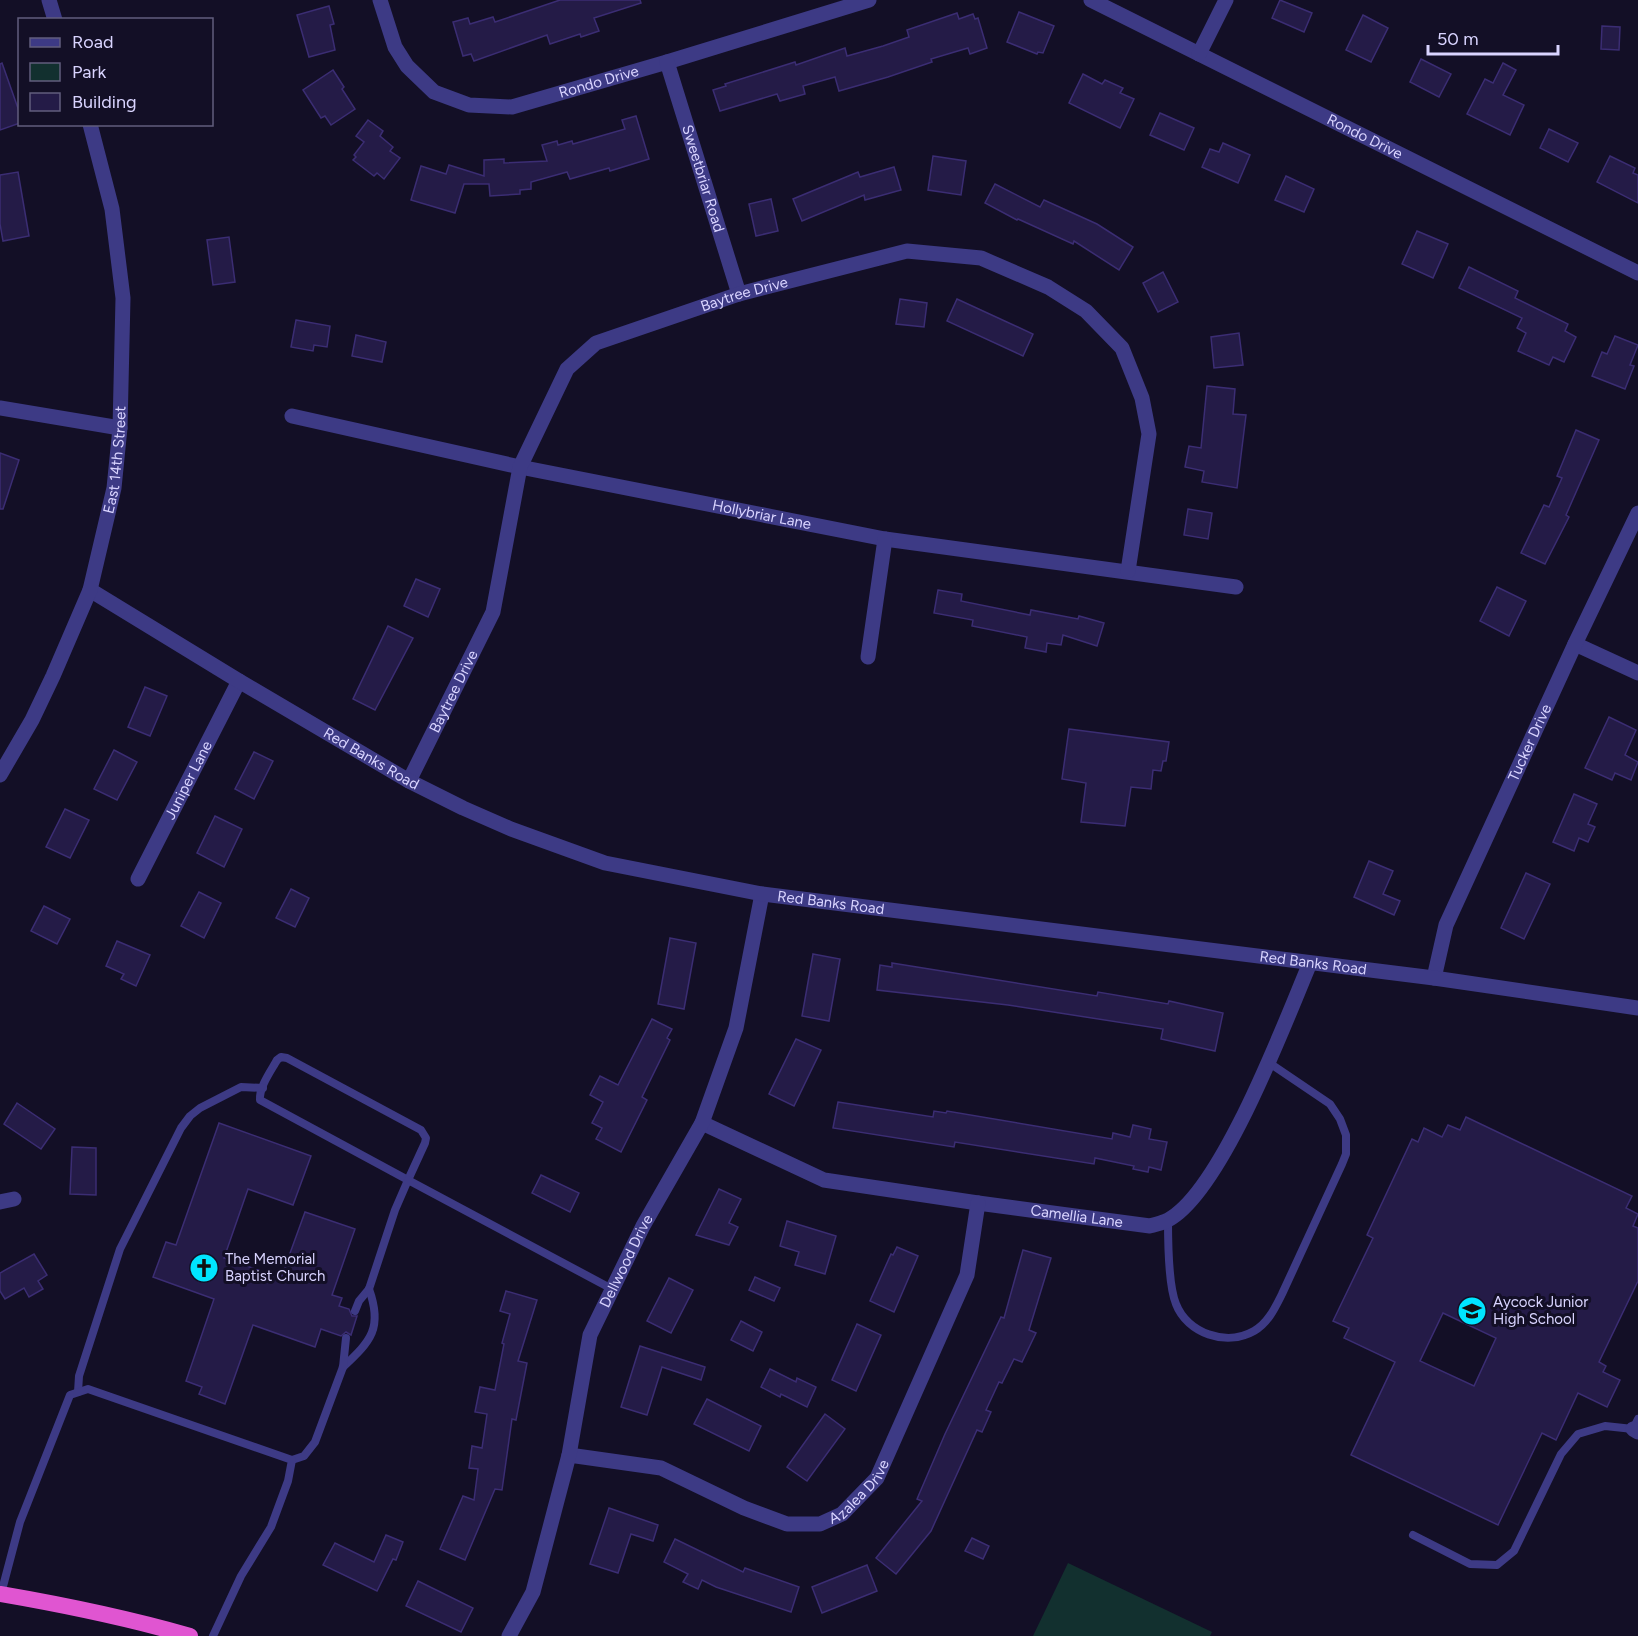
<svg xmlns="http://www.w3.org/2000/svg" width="1638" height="1636" font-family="Figtree,sans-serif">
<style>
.green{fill:#12302f}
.building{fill:#241b47;stroke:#3b2d73;stroke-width:1.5;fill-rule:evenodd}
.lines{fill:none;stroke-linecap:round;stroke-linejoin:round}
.service{stroke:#3d3a85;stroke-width:8}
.minor{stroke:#3d3a85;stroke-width:15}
.tertiary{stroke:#3d3a85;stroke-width:15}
.trunk{stroke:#e055d1;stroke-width:16}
.labels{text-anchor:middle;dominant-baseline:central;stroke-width:6;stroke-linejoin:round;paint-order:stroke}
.street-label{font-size:15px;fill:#d9d4ff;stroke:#130f26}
.poi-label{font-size:15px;fill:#d9d4ff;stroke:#130f26;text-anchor:start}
</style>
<rect width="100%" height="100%" fill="#130f26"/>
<polygon class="green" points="1068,1563 1212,1632 1210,1636 1033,1636"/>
<g class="building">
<polygon points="560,0 640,0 641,3 594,18 599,31 581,37 580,34 550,44 547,35 474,61 471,54 463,56 453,22 468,18 470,24 493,17 495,22"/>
<polygon points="1280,0 1312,13 1304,32 1272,18"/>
<polygon points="329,6 334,24 330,25 335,50 309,57 297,15"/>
<polygon points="1019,12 1054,26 1043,53 1038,52 1037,54 1007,42"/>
<polygon points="957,13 959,19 973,14 975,19 978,18 987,48 970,54 968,48 931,59 932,62 888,77 839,91 835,77 803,86 805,94 780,101 777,94 720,111 713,90 726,86 725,84 795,62 796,65 845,48 847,56 883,46 909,37 907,30"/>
<polygon points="1363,15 1388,28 1371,62 1346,50"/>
<polygon points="1602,26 1620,27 1619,50 1601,49"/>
<polygon points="1421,59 1451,74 1439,97 1410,82"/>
<polygon points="2,63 20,114 20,123 0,130 0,64"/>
<polygon points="1503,63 1516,70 1503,95 1524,105 1510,135 1467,114 1485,79 1493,83"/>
<polygon points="333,70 344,87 342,89 355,109 331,125 325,116 321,118 303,90"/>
<polygon points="1083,74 1102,84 1105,80 1123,88 1120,93 1134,99 1120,128 1069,103"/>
<polygon points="1160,113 1194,128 1184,150 1150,135"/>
<polygon points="636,116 649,159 610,171 609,168 570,179 567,172 531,182 531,189 520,190 520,194 490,196 489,184 464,184 455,213 411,200 421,166 446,174 449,165 484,176 484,160 504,159 504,163 547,161 542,145 557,141 558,145 572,141 573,144 625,129 622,120"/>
<polygon points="368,120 383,131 380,136 393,147 390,151 400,158 384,179 377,173 374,176 353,160 356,157 354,155 364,142 356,136"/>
<polygon points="1549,129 1578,143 1568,162 1540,148"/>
<polygon points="1223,143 1250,155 1238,183 1202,167 1210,149 1219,152"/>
<polygon points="933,156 966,161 961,195 928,190"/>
<polygon points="1610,156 1635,168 1633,173 1638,175 1638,203 1597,182"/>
<polygon points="894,167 901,190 865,200 864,195 802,221 793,199 858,172 860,177"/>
<polygon points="18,172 29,236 3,241 0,224 0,175"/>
<polygon points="1286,176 1314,189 1304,212 1275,200"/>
<polygon points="995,184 1040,207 1044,200 1097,224 1133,247 1119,270 1074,241 1073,244 1018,219 1017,220 985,203"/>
<polygon points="771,199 778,231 756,236 749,204"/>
<polygon points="1417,231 1448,244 1433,278 1402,264"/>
<polygon points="229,237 235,282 213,285 207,240"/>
<polygon points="1469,267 1518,291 1515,298 1568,324 1565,331 1576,337 1564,362 1553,357 1549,365 1518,351 1526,333 1517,328 1522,318 1459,288"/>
<polygon points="1163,272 1178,302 1158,312 1143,283"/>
<polygon points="900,299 927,303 924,327 896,324"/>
<polygon points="957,299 1033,334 1023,356 947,321"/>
<polygon points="296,320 330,326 327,347 314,345 313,351 291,347"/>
<polygon points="1239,333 1243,365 1214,368 1211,337"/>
<polygon points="356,335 386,342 382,362 352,356"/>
<polygon points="1615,336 1638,345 1630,365 1634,366 1625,389 1592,376 1602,352 1607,354"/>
<polygon points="1207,386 1235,389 1233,414 1246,415 1237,488 1202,482 1204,471 1185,467 1189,446 1201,448"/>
<polygon points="1576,430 1599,440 1566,515 1569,517 1545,564 1521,553 1544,505 1549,507 1562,478 1557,476"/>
<polygon points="0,453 19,460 3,509 0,509"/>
<polygon points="1188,509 1212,513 1208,539 1184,535"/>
<polygon points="416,579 440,589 428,617 404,606"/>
<polygon points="1497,587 1526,601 1509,636 1480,621"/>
<polygon points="938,590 962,594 961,601 1030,615 1031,610 1078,619 1079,616 1104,623 1097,646 1063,635 1061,645 1047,643 1046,652 1025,648 1027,637 972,626 973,620 934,613"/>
<polygon points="388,626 413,638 375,710 353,699"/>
<polygon points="145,687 167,696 150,736 128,727"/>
<polygon points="1609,717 1636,730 1625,755 1638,762 1631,780 1615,773 1612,780 1585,768"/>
<polygon points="1069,729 1169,742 1166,761 1163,761 1161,771 1153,770 1151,789 1131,787 1125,826 1081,822 1086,783 1062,779"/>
<polygon points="114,750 137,762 117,800 94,789"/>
<polygon points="254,752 273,761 254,799 235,789"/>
<polygon points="1574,794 1597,804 1588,824 1595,827 1588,842 1579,838 1574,851 1553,842"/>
<polygon points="65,809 89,820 70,858 46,847"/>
<polygon points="215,816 242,829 224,867 197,853"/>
<polygon points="1369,861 1393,871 1383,894 1400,901 1394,915 1354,897"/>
<polygon points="1526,873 1550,884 1524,939 1501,928"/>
<polygon points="291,889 309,898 295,927 276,918"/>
<polygon points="199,892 221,903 204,938 181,926"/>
<polygon points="44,906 70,919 57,944 31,931"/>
<polygon points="670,938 696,943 684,1009 658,1004"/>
<polygon points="117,941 150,955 136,986 121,979 124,974 106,966"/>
<polygon points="813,954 840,959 829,1021 802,1016"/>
<polygon points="892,963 1097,996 1098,992 1168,1004 1169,1001 1223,1013 1215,1051 1161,1039 1163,1029 1008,1005 877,990 880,965 892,967"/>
<polygon points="652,1019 672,1029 667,1038 670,1040 642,1097 647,1100 621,1152 596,1139 602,1128 592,1123 603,1102 590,1095 600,1076 618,1085"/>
<polygon points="796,1039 821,1050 794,1106 769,1094"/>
<polygon points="838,1102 933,1117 934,1111 946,1113 947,1111 1112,1139 1113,1133 1130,1137 1133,1125 1151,1129 1149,1139 1167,1142 1161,1170 1149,1167 1148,1172 1133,1169 1134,1166 1095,1158 1094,1164 955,1142 954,1147 833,1128"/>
<polygon points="17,1103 55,1129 41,1149 4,1124"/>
<path d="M1466,1117L1632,1196L1626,1208L1638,1214L1633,1226L1638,1228V1281L1599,1362L1606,1366L1603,1372L1620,1380L1607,1407L1578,1393L1556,1440L1542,1433L1498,1525L1351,1455L1395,1362L1344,1338L1349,1328L1333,1321L1373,1238L1367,1235L1412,1139L1418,1142L1424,1128L1442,1137L1448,1125L1460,1130ZM1443,1313L1496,1338L1474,1386L1420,1361Z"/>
<polygon points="219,1123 311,1156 293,1205 248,1189 224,1258 281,1278 305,1212 355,1229 332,1295 342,1298 339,1306 349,1309 352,1316 357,1316 351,1335 346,1332 341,1336 321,1329 315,1347 253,1325 225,1404 199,1394 202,1387 186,1381 214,1299 153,1277 166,1242 176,1245"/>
<polygon points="72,1147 96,1148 96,1195 70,1194"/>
<polygon points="541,1175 579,1193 570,1212 532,1193"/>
<polygon points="719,1189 741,1199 729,1223 738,1227 729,1245 696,1235"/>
<polygon points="787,1221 836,1236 825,1274 795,1265 799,1252 780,1246"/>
<polygon points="897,1247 918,1256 894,1312 870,1301 891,1254 893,1255"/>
<polygon points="1023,1250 1051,1258 1029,1330 1036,1333 1022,1362 1014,1359 1002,1383 999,1382 986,1410 991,1412 982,1432 977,1430 931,1531 896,1574 876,1558 922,1501 917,1499 945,1434 1001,1317 1004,1318"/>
<polygon points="34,1254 47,1275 38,1281 43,1289 29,1297 24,1288 5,1299 0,1291 0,1273"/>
<polygon points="755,1277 780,1288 774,1301 749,1290"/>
<polygon points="669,1278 693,1290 671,1333 647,1321"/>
<polygon points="506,1291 537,1300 518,1361 527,1363 516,1420 512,1419 502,1490 495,1489 465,1560 440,1549 463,1496 474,1500 478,1469 469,1468 472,1446 482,1448 487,1414 475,1412 480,1387 495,1390 504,1344 502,1343 510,1314 500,1311"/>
<polygon points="741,1321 762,1332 753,1351 731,1340"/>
<polygon points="857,1324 881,1335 856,1391 832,1380"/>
<polygon points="640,1346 705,1367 701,1380 662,1367 647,1415 621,1407"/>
<polygon points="770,1369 796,1382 797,1378 816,1387 807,1407 781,1394 780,1397 761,1387"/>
<polygon points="707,1399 761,1426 749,1451 694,1424"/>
<polygon points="825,1414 845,1429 807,1481 787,1467"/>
<polygon points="609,1508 658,1525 653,1541 631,1534 618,1573 590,1564"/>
<polygon points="386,1535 403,1542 396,1560 393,1559 377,1591 323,1565 335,1543 374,1562"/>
<polygon points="972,1538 989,1546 983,1559 965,1551"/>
<polygon points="675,1539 743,1572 745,1568 799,1587 791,1612 716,1587 702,1580 698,1589 683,1582 688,1574 664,1562"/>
<polygon points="867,1565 877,1591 822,1613 812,1587"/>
<polygon points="418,1581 473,1608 461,1632 406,1606"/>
</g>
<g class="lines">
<g class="service">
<path d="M281,1057L287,1058L421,1130L426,1138L425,1143L408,1180L260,1100C259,1087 271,1071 277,1060Z"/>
<path d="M1168,1220C1168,1241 1168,1285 1176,1304C1187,1333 1226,1347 1254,1331C1268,1323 1275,1308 1282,1294L1342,1164L1346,1154V1135L1340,1119L1330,1104L1268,1062"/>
<polyline points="355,1311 359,1301 369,1289 395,1210 408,1180 612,1289"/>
<path d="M343,1367C371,1341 383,1328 369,1289"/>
<polyline points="78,1392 79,1376 120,1249 181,1128 190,1116 200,1108 241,1087 263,1088"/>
<polyline points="292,1460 304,1456 315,1442 343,1367 346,1338"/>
<polyline points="1413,1535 1470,1564 1497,1565 1514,1551 1561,1454 1578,1434 1605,1426 1633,1429 1638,1419"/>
<polyline points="1,1594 20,1522 70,1395 88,1389 292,1460 288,1481 271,1527 241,1576 213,1636"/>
</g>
<g class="minor">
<path id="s1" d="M380,0L395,47L407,66L434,92L469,105L512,107L667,62L869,0"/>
<path id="s2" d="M1091,0L1638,273"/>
<polyline points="1199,54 1226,0"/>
<path id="s3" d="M667,62L739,294"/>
<polyline points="0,408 120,428"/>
<path id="s4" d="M292,416L520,467L885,539L1236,587"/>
<polyline points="1575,644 1638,673"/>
<polyline points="868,657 885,539"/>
<path id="s5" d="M409,781L493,612L520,467L567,369L596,343L739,294L907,251L981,258L1048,287L1086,311L1122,348L1142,398L1149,434L1128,571"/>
<path id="s6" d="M138,879L239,681"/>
<path id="s7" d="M1434,978L1446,925L1575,644L1638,513"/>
<path id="s8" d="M702,1123L824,1180L978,1203L1150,1226C1156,1224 1163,1223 1168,1220C1222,1191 1285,1022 1310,963"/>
<polyline points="0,1202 14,1199"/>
<polyline points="1633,1429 1638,1432"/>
<path id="s9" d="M569,1455L661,1468L744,1508L787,1524H820L842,1514L877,1478L967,1275L978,1203"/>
<path id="s10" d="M509,1636L533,1592L569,1455L590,1335L643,1226L702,1123L736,1028L762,894"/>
</g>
<g class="tertiary">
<polyline points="49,0 55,20"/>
<path id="s11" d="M90,590L239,681L409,781L463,808L511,829L605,863L762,894L1434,978L1638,1008"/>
<path id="s12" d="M0,775L32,720L53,676L90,590L114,488L120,428L123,298L112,209L90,124"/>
</g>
<path class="trunk" d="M0,1594C64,1605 127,1618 190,1636"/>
</g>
<defs>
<g id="church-disc" transform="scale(1.5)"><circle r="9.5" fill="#00e5ff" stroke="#130f26"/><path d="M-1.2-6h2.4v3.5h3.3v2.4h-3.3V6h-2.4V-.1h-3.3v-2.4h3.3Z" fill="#111"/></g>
<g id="school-disc" transform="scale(1.5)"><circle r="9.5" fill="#00e5ff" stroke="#130f26"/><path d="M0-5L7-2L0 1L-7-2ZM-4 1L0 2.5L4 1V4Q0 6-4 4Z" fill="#111"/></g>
</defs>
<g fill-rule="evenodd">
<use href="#church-disc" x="204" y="1268"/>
<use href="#school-disc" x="1472" y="1311"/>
</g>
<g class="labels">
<g class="street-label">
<text stroke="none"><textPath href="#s1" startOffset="280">Rondo Drive</textPath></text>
<text stroke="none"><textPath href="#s2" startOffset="306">Rondo Drive</textPath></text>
<text stroke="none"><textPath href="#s3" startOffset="122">Sweetbriar Road</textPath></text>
<text stroke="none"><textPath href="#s5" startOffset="640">Baytree Drive</textPath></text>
<text stroke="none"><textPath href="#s12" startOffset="339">East 14th Street</textPath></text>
<text stroke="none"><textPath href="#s4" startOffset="480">Hollybriar Lane</textPath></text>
<text stroke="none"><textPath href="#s5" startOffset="100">Baytree Drive</textPath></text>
<text stroke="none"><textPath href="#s7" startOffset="255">Tucker Drive</textPath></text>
<text stroke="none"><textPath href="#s11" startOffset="328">Red Banks Road</textPath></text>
<text stroke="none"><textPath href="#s6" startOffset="111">Juniper Lane</textPath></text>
<text stroke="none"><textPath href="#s11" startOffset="814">Red Banks Road</textPath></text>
<text stroke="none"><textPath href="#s11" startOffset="1300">Red Banks Road</textPath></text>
<text stroke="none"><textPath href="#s8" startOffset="390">Camellia Lane</textPath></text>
<text stroke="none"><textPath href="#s10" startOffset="396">Dellwood Drive</textPath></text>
<text stroke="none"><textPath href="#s9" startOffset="316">Azalea Drive</textPath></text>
</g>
<g class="poi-label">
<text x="225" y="1259">The Memorial<tspan x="225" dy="17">Baptist Church</tspan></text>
<text x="1493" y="1302">Aycock Junior<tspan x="1493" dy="17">High School</tspan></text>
</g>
</g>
<rect x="18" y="18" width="195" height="108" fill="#130f26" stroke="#625e7d" stroke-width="1.5"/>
<rect x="30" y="38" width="30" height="9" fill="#3d3a85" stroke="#625e7d" stroke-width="1.5"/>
<text x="72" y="48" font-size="18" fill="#d9d4ff">Road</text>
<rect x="30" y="63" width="30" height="18" fill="#12302f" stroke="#625e7d" stroke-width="1.5"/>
<text x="72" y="78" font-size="18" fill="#d9d4ff">Park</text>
<rect x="30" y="93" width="30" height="18" fill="#241b47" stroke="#625e7d" stroke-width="1.5"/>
<text x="72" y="108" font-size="18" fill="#d9d4ff">Building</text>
<path d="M1428 45v9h130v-9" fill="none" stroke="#d9d4ff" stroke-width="3"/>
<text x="1437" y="45" font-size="18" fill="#d9d4ff" stroke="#130f26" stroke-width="4.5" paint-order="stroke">50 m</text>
</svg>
